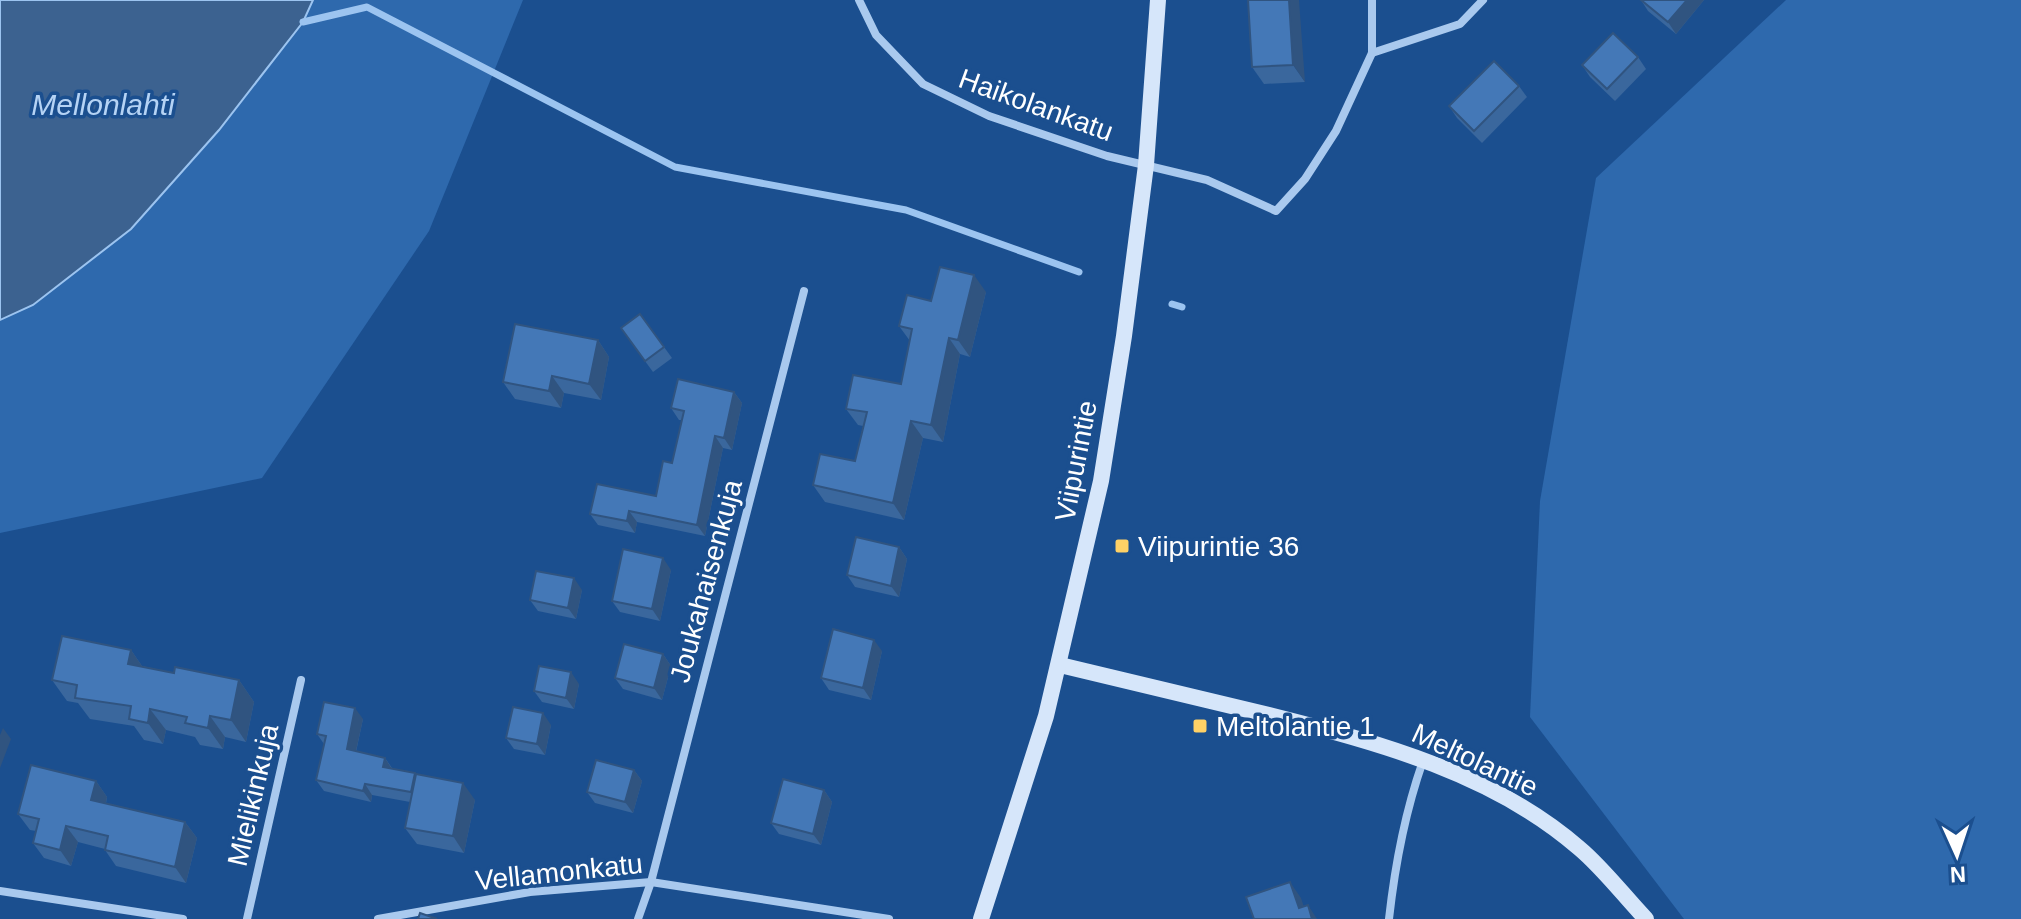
<svg xmlns="http://www.w3.org/2000/svg" width="2021" height="919" font-family="Arial,sans-serif">
<style>
.green{fill:#2e69ad}
.water{fill:#3c6290;stroke:#9cc4f0;stroke-width:2}
.lines{fill:none;stroke-linecap:round;stroke-linejoin:round}
.stream{stroke:#9cc4f0;stroke-width:7}
.street{stroke:#a9c9ee;stroke-width:8}
.secondary{stroke:#d6e6fa;stroke-width:16}
.wall{fill:#3a679d}
.shaded-wall{fill:#305480}
.building{fill:#4478b7;stroke:#305480;stroke-width:2}
.poi-dot{fill:#ffd166;stroke:#1b4f8f;stroke-width:3}
.labels{text-anchor:middle;dominant-baseline:central;stroke-width:7;stroke-linejoin:round;paint-order:stroke}
.street-label{font-size:28px;fill:#fff;stroke:#1b4f8f}
.poi-label{font-size:28px;fill:#fff;stroke:#1b4f8f;text-anchor:start}
.water-label{font-size:30px;font-style:italic;fill:#b5d3f5;stroke:#1b4f8f}
</style>
<rect width="100%" height="100%" fill="#1b4f8f"/>
<g class="green">
<polygon points="245,0 523,0 429,231 262,478 0,533 0,284"/>
<polygon points="1786,0 2021,0 2021,919 1684,919 1530,717 1540,501 1596,178"/>
</g>
<polygon class="water" points="0,0 313,0 303,22 219,130 131,229 33,305 0,320"/>
<g class="lines">
<g class="stream">
<polyline points="303,22 367,7 675,167 906,210 1079,272"/>
<polyline points="1172,304 1182,307"/>
</g>
<g class="street">
<polyline points="859,0 876,35 923,84 989,116 1107,156 1207,180 1276,211 1305,179 1336,131 1372,53 1372,0"/>
<polyline points="1372,53 1460,24 1483,0"/>
<polyline points="0,891 183,919"/>
<polyline points="247,919 301,680"/>
<polyline points="378,919 530,892 651,882 889,919"/>
<polyline points="638,919 651,882 804,291"/>
<path d="M1389,919C1395,865 1405,812 1423,761"/>
</g>
<g class="secondary">
<path d="M1060,665C1131,682 1202,699 1273,716C1380,743 1494,774 1579,848C1603,868 1624,896 1646,919"/>
<polyline points="981,919 1046,716 1101,481 1124,336 1146,165 1158,0"/>
</g>
</g>
<g class="wall">
<polygon points="1248,0 1305,82 1264,84 1252,67"/>
<polygon points="1641,0 1704,0 1676,34 1648,11"/>
<polygon points="1638,57 1646,69 1615,101 1590,77 1582,65"/>
<polygon points="1519,86 1527,97 1482,143 1457,118 1449,106"/>
<polygon points="986,292 970,357 960,354 943,442 923,438 904,520 825,502 813,485 855,461 863,426 858,425 846,409 901,384 910,341 899,326"/>
<polygon points="640,314 672,358 653,372 621,328"/>
<polygon points="598,340 609,357 601,400 564,393 561,408 515,399 503,382"/>
<polygon points="734,392 742,403 732,450 723,448 705,536 637,522 635,533 598,525 590,514 656,496 672,463 682,420 679,420 671,408"/>
<polygon points="899,547 907,559 899,597 855,587 847,575"/>
<polygon points="671,570 660,621 620,612 612,601"/>
<polygon points="582,590 576,619 538,611 530,600"/>
<polygon points="131,650 142,666 174,673 239,680 254,702 246,742 225,737 223,749 200,745 195,737 166,730 163,744 144,740 134,726 90,719 78,703 67,701 52,680"/>
<polygon points="882,651 871,700 829,690 821,678"/>
<polygon points="663,654 671,666 662,700 623,689 615,678"/>
<polygon points="579,684 574,709 542,702 534,691"/>
<polygon points="363,719 356,752 385,758 392,768 475,800 464,853 417,844 405,828 410,802 372,795 371,802 324,791 316,780 324,744 317,734"/>
<polygon points="551,725 545,755 514,749 506,738"/>
<polygon points="634,770 642,781 633,813 595,803 587,792"/>
<polygon points="96,781 107,797 106,803 185,822 197,838 186,883 116,866 105,850 105,849 78,842 71,866 44,858 33,843 36,831 30,830 18,814"/>
<polygon points="824,790 832,802 821,845 779,834 771,823"/>
</g>
<g class="shaded-wall">
<polygon points="1289,0 1299,0 1305,82 1293,65"/>
<polygon points="1687,0 1704,0 1676,34 1668,22"/>
<polygon points="974,275 986,292 970,357 958,340"/>
<polygon points="949,338 960,354 943,442 931,425"/>
<polygon points="598,340 609,357 601,400 589,384"/>
<polygon points="552,376 564,393 561,408 549,391"/>
<polygon points="734,392 742,403 732,450 724,438"/>
<polygon points="911,421 923,438 904,520 893,503"/>
<polygon points="715,436 723,448 705,536 697,525"/>
<polygon points="629,511 637,522 635,533 627,521"/>
<polygon points="899,547 907,559 899,597 891,586"/>
<polygon points="663,558 671,570 660,621 652,609"/>
<polygon points="574,578 582,590 576,619 568,608"/>
<polygon points="874,640 882,651 871,700 863,688"/>
<polygon points="131,650 146,672 128,664"/>
<polygon points="663,654 671,666 662,700 654,688"/>
<polygon points="571,672 579,684 574,709 566,698"/>
<polygon points="239,680 254,702 246,742 231,720"/>
<polygon points="355,708 363,719 354,760 347,749"/>
<polygon points="150,709 166,730 163,744 148,723"/>
<polygon points="543,713 551,725 545,755 537,744"/>
<polygon points="210,716 225,737 223,749 208,728"/>
<polygon points="3,728 11,739 0,768 0,735"/>
<polygon points="385,758 392,769 383,767"/>
<polygon points="634,770 642,781 633,813 625,802"/>
<polygon points="96,781 107,797 103,816 91,800"/>
<polygon points="463,783 475,800 464,853 453,836"/>
<polygon points="365,784 372,795 371,802 363,791"/>
<polygon points="824,790 832,802 821,845 813,834"/>
<polygon points="185,822 197,838 186,883 175,867"/>
<polygon points="66,826 78,842 71,866 60,850"/>
<polygon points="1290,882 1301,898 1308,919 1299,908"/>
<polygon points="1308,905 1317,919 1312,919"/>
</g>
<g class="building">
<polygon points="1248,0 1289,0 1293,65 1252,67"/>
<polygon points="1641,0 1687,0 1668,22"/>
<polygon points="1613,33 1638,57 1607,89 1582,65"/>
<polygon points="1494,61 1519,86 1474,131 1449,106"/>
<polygon points="940,267 974,275 958,340 949,338 931,425 911,421 893,503 813,485 820,454 855,461 867,412 846,409 853,375 901,384 912,329 899,326 907,295 931,301"/>
<polygon points="640,314 664,347 645,361 621,328"/>
<polygon points="515,324 598,340 589,384 552,376 549,391 503,382"/>
<polygon points="678,379 734,392 724,438 715,436 697,525 629,511 627,521 590,514 597,484 656,496 663,461 672,463 684,411 671,408"/>
<polygon points="856,537 899,547 891,586 847,575"/>
<polygon points="623,549 663,558 652,609 612,601"/>
<polygon points="536,571 574,578 568,608 530,600"/>
<polygon points="833,629 874,640 863,688 821,678"/>
<polygon points="62,636 131,650 128,664 174,673 175,667 239,680 231,720 210,716 208,728 185,723 187,717 150,709 148,723 129,719 131,706 75,698 77,685 52,680"/>
<polygon points="624,644 663,654 654,688 615,678"/>
<polygon points="539,666 571,672 566,698 534,691"/>
<polygon points="324,702 355,708 347,749 385,758 383,767 415,773 411,792 365,784 363,791 316,780 326,736 317,734"/>
<polygon points="513,707 543,713 537,744 506,738"/>
<polygon points="596,760 634,770 625,802 587,792"/>
<polygon points="31,765 96,781 91,800 185,822 175,867 105,850 108,836 66,826 60,850 33,843 39,819 18,814"/>
<polygon points="416,774 463,783 453,836 405,828"/>
<polygon points="783,779 824,790 813,834 771,823"/>
<polygon points="1290,882 1299,908 1308,905 1312,919 1254,919 1246,897"/>
<polygon points="420,913 437,919 418,919"/>
</g>
<g class="poi-dot">
<rect x="1114" y="538" width="16" height="16" rx="4"/>
<rect x="1192" y="718" width="16" height="16" rx="4"/>
</g>
<g class="labels">
<g class="street-label">
<text transform="translate(1036 105) rotate(20)">Haikolankatu</text>
<text transform="translate(1076 461) rotate(-79)">Viipurintie</text>
<text transform="translate(706 581) rotate(-75)">Joukahaisenkuja</text>
<text transform="translate(1475 760) rotate(25)">Meltolantie</text>
<text transform="translate(253 795) rotate(-77)">Mielikinkuja</text>
<text transform="translate(559 872) rotate(-6)">Vellamonkatu</text>
</g>
<g class="poi-label">
<text x="1138" y="546">Viipurintie 36</text>
<text x="1216" y="726">Meltolantie 1</text>
</g>
<g class="water-label">
<text x="103" y="104">Mellonlahti</text>
</g>
</g>
<g transform="translate(1957 855) rotate(177)" stroke="#1b4f8f" stroke-width="6" paint-order="stroke">
<path d="M0-6L14 30L0 20L-14 30Z" fill="#ffffff"/>
<text y="-12" font-size="22" font-weight="bold" text-anchor="middle" fill="#ffffff">N</text>
</g>
</svg>
